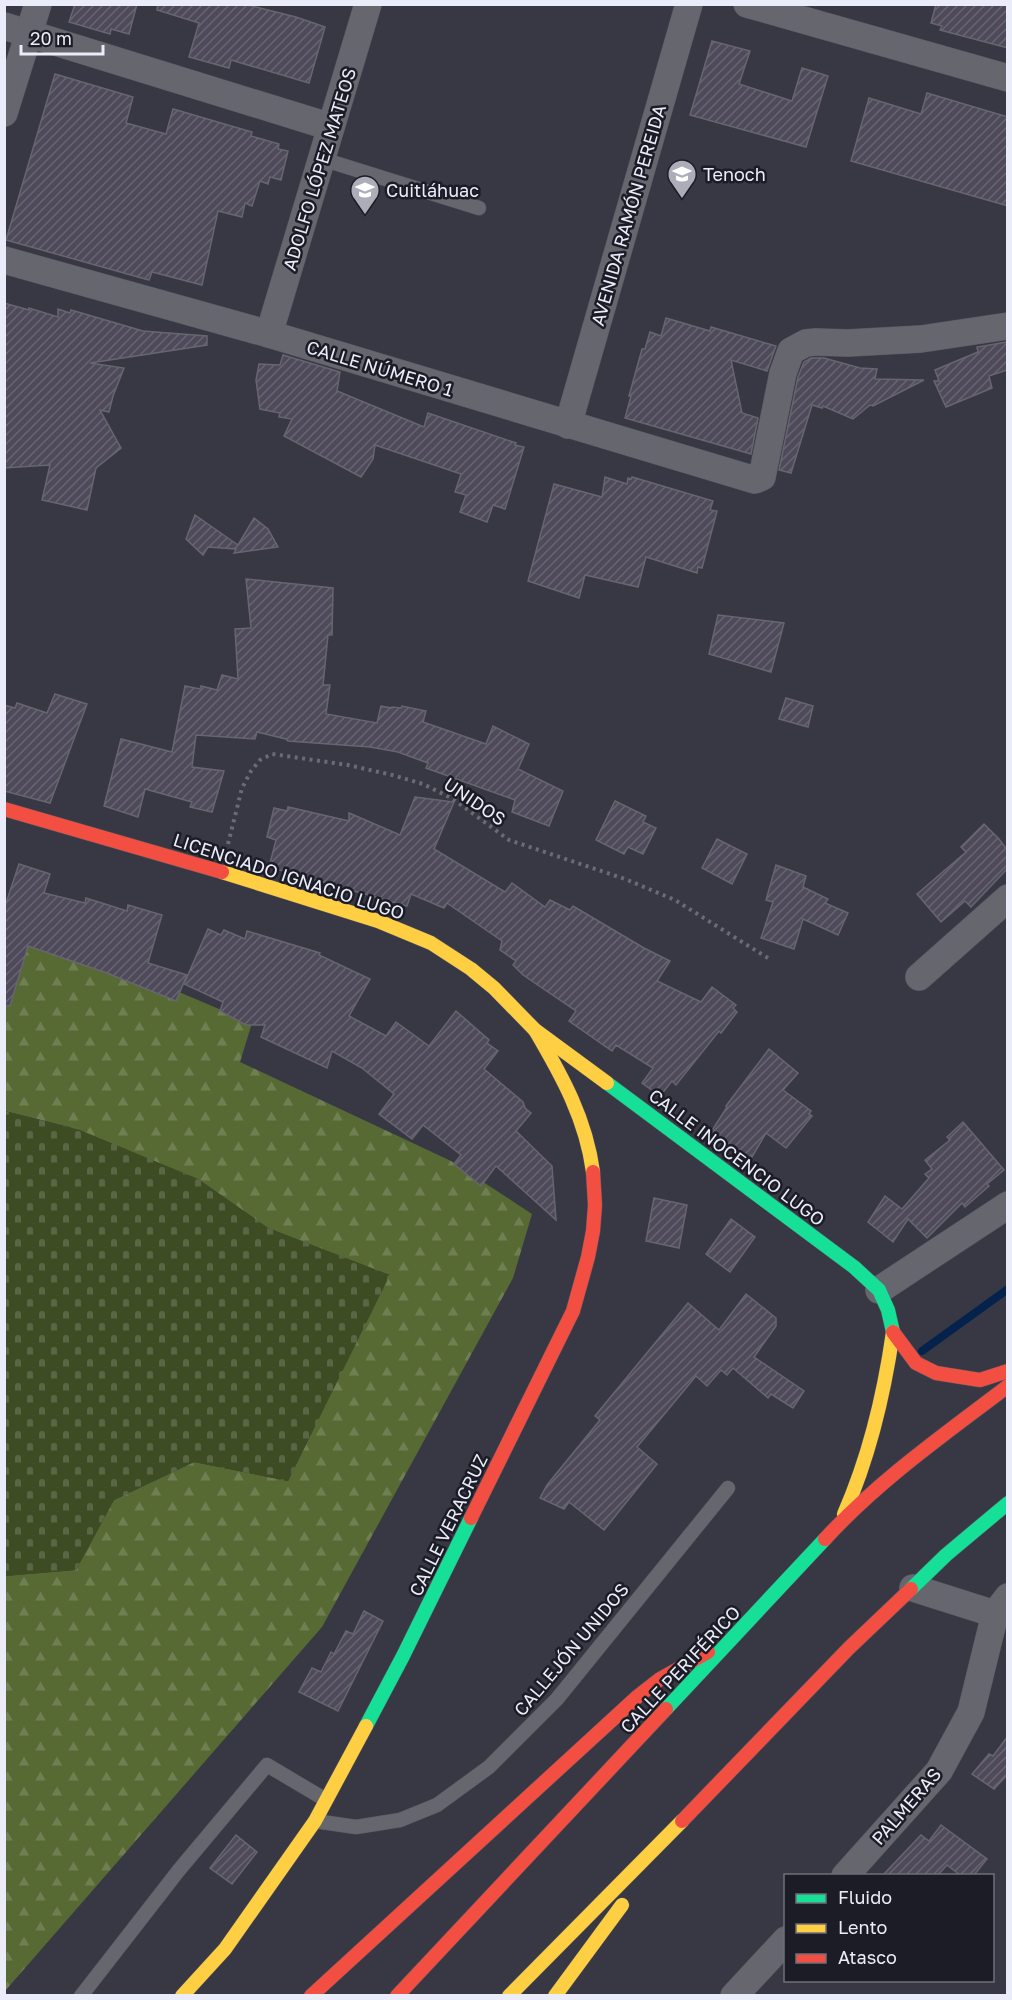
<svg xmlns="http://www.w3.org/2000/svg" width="1012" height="2000" font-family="'Golos Text',sans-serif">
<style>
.forest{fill:url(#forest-firs)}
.cemetery{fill:url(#cemetery-stones)}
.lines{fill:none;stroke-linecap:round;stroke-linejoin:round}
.stream{stroke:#05224d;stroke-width:8}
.building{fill:url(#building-hatch);stroke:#67666f;stroke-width:1.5}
.lane-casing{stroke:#54555f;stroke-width:15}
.street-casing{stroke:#54555f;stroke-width:28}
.fast-casing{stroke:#54555f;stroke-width:15}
.slow-casing{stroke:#54555f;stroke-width:15}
.jam-casing{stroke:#54555f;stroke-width:15}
.path{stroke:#6a6b73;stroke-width:4;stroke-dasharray:3 4.5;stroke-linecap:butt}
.lane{stroke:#65666e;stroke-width:14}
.street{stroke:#65666e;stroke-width:27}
.fast{stroke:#16e098;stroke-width:14}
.slow{stroke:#ffcf43;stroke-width:14}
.jam{stroke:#f24e42;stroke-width:14}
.labels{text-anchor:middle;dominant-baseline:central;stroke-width:5;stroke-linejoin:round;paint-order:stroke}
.street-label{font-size:18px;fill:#eaecf9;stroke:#1b1c26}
.poi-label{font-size:18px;fill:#eaecf9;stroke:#1b1c26;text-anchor:start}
</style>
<defs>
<pattern id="forest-firs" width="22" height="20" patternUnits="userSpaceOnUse" patternTransform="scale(1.5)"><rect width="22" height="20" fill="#576a34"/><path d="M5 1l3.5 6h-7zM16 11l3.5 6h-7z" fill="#6f7f52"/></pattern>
<pattern id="cemetery-stones" width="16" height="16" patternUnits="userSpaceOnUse" patternTransform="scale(1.5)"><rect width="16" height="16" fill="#3e4c24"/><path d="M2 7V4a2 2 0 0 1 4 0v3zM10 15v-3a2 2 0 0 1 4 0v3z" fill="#5a6645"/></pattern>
<pattern id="building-hatch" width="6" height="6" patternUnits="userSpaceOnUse" patternTransform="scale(1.5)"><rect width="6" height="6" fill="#4f4a5a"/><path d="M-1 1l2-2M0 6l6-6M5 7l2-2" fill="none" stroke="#686472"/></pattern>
</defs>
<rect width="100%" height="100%" fill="#373843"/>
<polygon class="forest" points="5,937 153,981 252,1023 240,1062 451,1161 532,1214 513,1278 322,1627 5,1991 5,1576 76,1570 114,1500 194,1462 288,1481 389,1275 268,1228 198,1179 69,1127 5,1111"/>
<polygon class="cemetery" points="4,1111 80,1130 198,1179 268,1228 390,1275 288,1481 194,1462 114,1500 76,1570 5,1576"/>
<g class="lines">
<polyline class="stream" points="922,1351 1008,1289"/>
</g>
<g class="building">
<polygon points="75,4 137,4 129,34 111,29 110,34 69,22"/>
<polygon points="158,4 244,4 296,17 325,27 309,83 231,60 229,68 189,57 199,23 157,10"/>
<polygon points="936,4 1008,4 1008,48 940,30 942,26 931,23"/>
<polygon points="712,41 750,51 739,84 792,101 802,68 828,76 806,147 690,115"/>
<polygon points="55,74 133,97 126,123 166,134 173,109 252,132 251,136 279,144 278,149 288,151 281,180 270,177 268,184 260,181 252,206 245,203 242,217 218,211 202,285 152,272 149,280 6,240"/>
<polygon points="927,93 1008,117 1008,206 851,161 869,98 921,114"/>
<polygon points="4,303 29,310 29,308 58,317 58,309 70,313 71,310 143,331 207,336 207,345 90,363 124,368 113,396 109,412 100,410 121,448 96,468 87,510 42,500 50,465 4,468"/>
<polygon points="666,318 710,331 711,327 776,346 767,371 731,360 742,413 758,418 751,454 625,418 631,396 629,396 642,349 645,349 650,332 661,336"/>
<polygon points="1007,342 1007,370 989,376 992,388 946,407 934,381 939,381 935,370 978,352 977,347"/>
<polygon points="283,355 340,372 337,391 424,427 428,413 516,443 515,445 524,447 505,509 493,505 487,522 460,512 466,495 455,492 461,474 375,445 373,459 361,477 284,436 292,419 279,417 280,413 260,409 256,380 259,364 280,365"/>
<polygon points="811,358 824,358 860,368 877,369 875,379 924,380 873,406 870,405 853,419 823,406 822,408 812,405 791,473 779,470 798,377 804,362"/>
<polygon points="605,477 627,484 628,478 631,479 632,477 713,501 710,510 717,511 702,568 698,567 697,573 646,557 638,587 585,575 579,598 528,581 554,484 602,497"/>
<polygon points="195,515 238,545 254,518 268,529 278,547 234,553 236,549 208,547 203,555 186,539"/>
<polygon points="246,579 333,588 332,635 328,635 323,685 330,685 326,714 377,723 381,706 392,708 392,707 401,708 402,706 426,711 423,722 486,744 493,726 529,744 518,769 563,791 549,826 512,812 515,800 426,768 428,763 398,752 370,747 288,741 286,739 257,732 255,739 196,735 192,767 224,771 212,812 190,807 192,802 145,789 138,817 104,806 121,739 172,752 185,686 200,689 201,686 217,690 222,675 238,679 235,629 251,628"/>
<polygon points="718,615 784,623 771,672 709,654"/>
<polygon points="55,694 87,704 50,803 4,791 4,705 15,708 17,703 47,713"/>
<polygon points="786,698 813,706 808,727 779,719"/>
<polygon points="415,797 454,802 434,849 505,892 512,883 545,907 550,900 570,910 573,906 644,948 670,961 657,981 701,1002 712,987 736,1005 733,1008 737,1012 721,1033 719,1031 676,1085 672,1081 660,1096 642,1083 653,1068 616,1045 612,1051 569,1021 576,1011 523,975 513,965 516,961 500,950 502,941 447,903 444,908 411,894 407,906 269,867 276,840 267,837 274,808 287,811 288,807 349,821 349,813 400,835"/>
<polygon points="615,801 646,816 643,822 656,828 643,854 628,847 624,854 596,840"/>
<polygon points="984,824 999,839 1008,851 1008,868 971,907 965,901 941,922 917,894 966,852 961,847"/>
<polygon points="717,839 747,854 732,884 702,868"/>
<polygon points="19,864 50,874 44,893 85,903 86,898 127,911 128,905 162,915 148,963 187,975 176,1001 107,973 28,946 10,1006 4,1005 4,909"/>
<polygon points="776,865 806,876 803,887 828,899 825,903 848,913 838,935 803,919 794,949 761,938 773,902 766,900"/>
<polygon points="208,929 221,935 224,930 245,939 247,931 320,953 319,955 370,979 349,1016 386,1036 396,1022 429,1046 456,1011 489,1040 487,1043 498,1051 484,1069 523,1102 525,1108 531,1113 516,1131 552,1166 556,1220 496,1166 481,1186 454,1164 461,1155 423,1125 412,1139 379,1114 394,1094 362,1068 332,1051 327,1068 261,1037 265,1025 246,1025 220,1011 223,1002 184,984"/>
<polygon points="769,1049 798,1073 783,1090 811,1111 809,1114 812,1116 786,1148 766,1133 752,1157 751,1155 748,1158 711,1132 727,1107 726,1106"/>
<polygon points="963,1122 1004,1170 987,1184 989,1186 965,1207 962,1203 927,1238 908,1219 893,1242 868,1222 885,1196 902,1209 929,1178 925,1174 932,1169 925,1160 950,1140 947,1137"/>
<polygon points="654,1198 687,1205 679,1248 646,1241"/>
<polygon points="731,1219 755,1237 730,1272 706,1254"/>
<polygon points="746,1294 776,1318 776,1326 754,1357 804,1391 793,1408 771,1394 768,1398 733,1368 727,1375 721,1370 707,1386 696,1376 637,1447 657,1464 604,1530 569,1502 564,1509 540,1498 547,1485 600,1420 595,1416 688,1303 719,1330"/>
<polygon points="364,1611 383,1621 338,1711 299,1692 312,1668 321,1672 331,1652 334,1654 346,1631 353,1634"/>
<polygon points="1008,1736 1008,1774 994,1789 972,1774 989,1754 993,1756"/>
<polygon points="941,1825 987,1859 974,1875 960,1875 947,1865 938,1875 883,1875 921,1835 929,1841"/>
<polygon points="236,1835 257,1852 232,1884 210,1868"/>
</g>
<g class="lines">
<g class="lane-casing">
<g id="lane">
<polyline points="322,159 479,208"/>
<polyline points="315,1821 356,1827 400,1820 437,1805 489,1767 557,1699 728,1488"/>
<polyline points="81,1996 179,1870 267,1765 326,1800"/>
</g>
</g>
<g class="street-casing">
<g id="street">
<polyline points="747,4 1008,78"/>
<polyline points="4,26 331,127"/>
<polyline points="4,113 38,4"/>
<polyline points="4,260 269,334 755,480 762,477 783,373 791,351 806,343 816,342 848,343 921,339 1008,326"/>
<polyline points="269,334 368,4"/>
<polyline points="568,425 689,4"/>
<polyline points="919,977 1008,898"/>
<polyline points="879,1290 1008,1205"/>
<polyline points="913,1588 995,1614"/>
<polyline points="845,1876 939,1771 971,1712 995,1614 1008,1597"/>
<polyline points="734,1996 786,1940"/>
</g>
</g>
<g class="fast-casing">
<g id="fast">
<polyline points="607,1083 854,1267 879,1290 888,1310 893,1332"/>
<polyline points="911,1589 946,1555 1008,1503"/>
<polyline points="666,1709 825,1539"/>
<polyline points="366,1726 403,1656 471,1518"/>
</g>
</g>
<g class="slow-casing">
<g id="slow">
<polyline points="222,872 378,921 431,943 471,969 494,988 535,1030 607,1083"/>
<path d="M535,1030C562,1076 586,1119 593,1172"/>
<path d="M844,1514C870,1455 884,1395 893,1332"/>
<polyline points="182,1996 225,1949 315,1821 366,1726"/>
<polyline points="509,1996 682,1821"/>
<polyline points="555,1996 622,1905"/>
</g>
</g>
<g class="jam-casing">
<g id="jam">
<polyline points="4,809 222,872"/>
<polyline points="893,1332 916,1363 936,1373 980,1380 1008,1371"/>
<polyline points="471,1518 573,1311 588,1257 593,1231 595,1205 593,1172"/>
<path d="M825,1539C879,1480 945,1434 1008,1386"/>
<polyline points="682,1821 849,1648 911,1589"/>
<polyline points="311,1996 637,1697 660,1679 708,1652"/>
<polyline points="397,1996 666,1709"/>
</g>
</g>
<polyline class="path" points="228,844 242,788 251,771 260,760 272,754 348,765 392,775 423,784 453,799 509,840 625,879 675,900 771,960"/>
<use href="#lane" class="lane"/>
<use href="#street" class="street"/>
<use href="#fast" class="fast"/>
<use href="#slow" class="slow"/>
<use href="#jam" class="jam"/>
</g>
<defs>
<g id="school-pin" transform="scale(1.5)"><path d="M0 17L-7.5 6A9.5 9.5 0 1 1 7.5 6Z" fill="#abadb9" stroke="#1b1c26"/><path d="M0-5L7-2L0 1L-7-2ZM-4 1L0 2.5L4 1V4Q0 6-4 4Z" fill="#fff"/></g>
</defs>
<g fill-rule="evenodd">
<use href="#school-pin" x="682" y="174"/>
<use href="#school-pin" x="365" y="190"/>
</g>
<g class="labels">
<g class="street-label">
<text transform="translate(319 169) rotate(-73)">ADOLFO LÓPEZ MATEOS</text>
<text transform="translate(628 215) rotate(-74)">AVENIDA RAMÓN PEREIDA</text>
<text transform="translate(380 368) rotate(17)">CALLE NÚMERO 1</text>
<text transform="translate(475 801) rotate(34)">UNIDOS</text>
<text transform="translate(289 876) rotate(18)">LICENCIADO IGNACIO LUGO</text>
<text transform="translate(737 1157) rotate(37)">CALLE INOCENCIO LUGO</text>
<text transform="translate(448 1525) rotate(-64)">CALLE VERACRUZ</text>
<text transform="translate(571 1649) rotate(-50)">CALLEJÓN UNIDOS</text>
<text transform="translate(680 1669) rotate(-47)">CALLE PERIFÉRICO</text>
<text transform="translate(906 1806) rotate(-49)">PALMERAS</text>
</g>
<g class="poi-label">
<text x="703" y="174">Tenoch</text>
<text x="386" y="190">Cuitláhuac</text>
</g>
</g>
<rect width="1012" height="2000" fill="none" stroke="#eaecf9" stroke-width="12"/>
<rect x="784" y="1874" width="210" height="108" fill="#1b1c26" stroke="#6e6f7a" stroke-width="1.5"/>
<rect x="796" y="1894" width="30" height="9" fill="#16e098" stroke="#6e6f7a" stroke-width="1.5"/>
<text x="838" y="1904" font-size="18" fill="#eaecf9">Fluido</text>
<rect x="796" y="1924" width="30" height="9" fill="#ffcf43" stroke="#6e6f7a" stroke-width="1.5"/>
<text x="838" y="1934" font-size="18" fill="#eaecf9">Lento</text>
<rect x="796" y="1954" width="30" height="9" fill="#f24e42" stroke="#6e6f7a" stroke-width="1.5"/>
<text x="838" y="1964" font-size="18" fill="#eaecf9">Atasco</text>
<path d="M21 45v9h82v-9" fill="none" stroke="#eaecf9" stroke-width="3"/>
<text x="30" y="45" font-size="18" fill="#eaecf9" stroke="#1b1c26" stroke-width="4.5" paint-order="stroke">20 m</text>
</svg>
